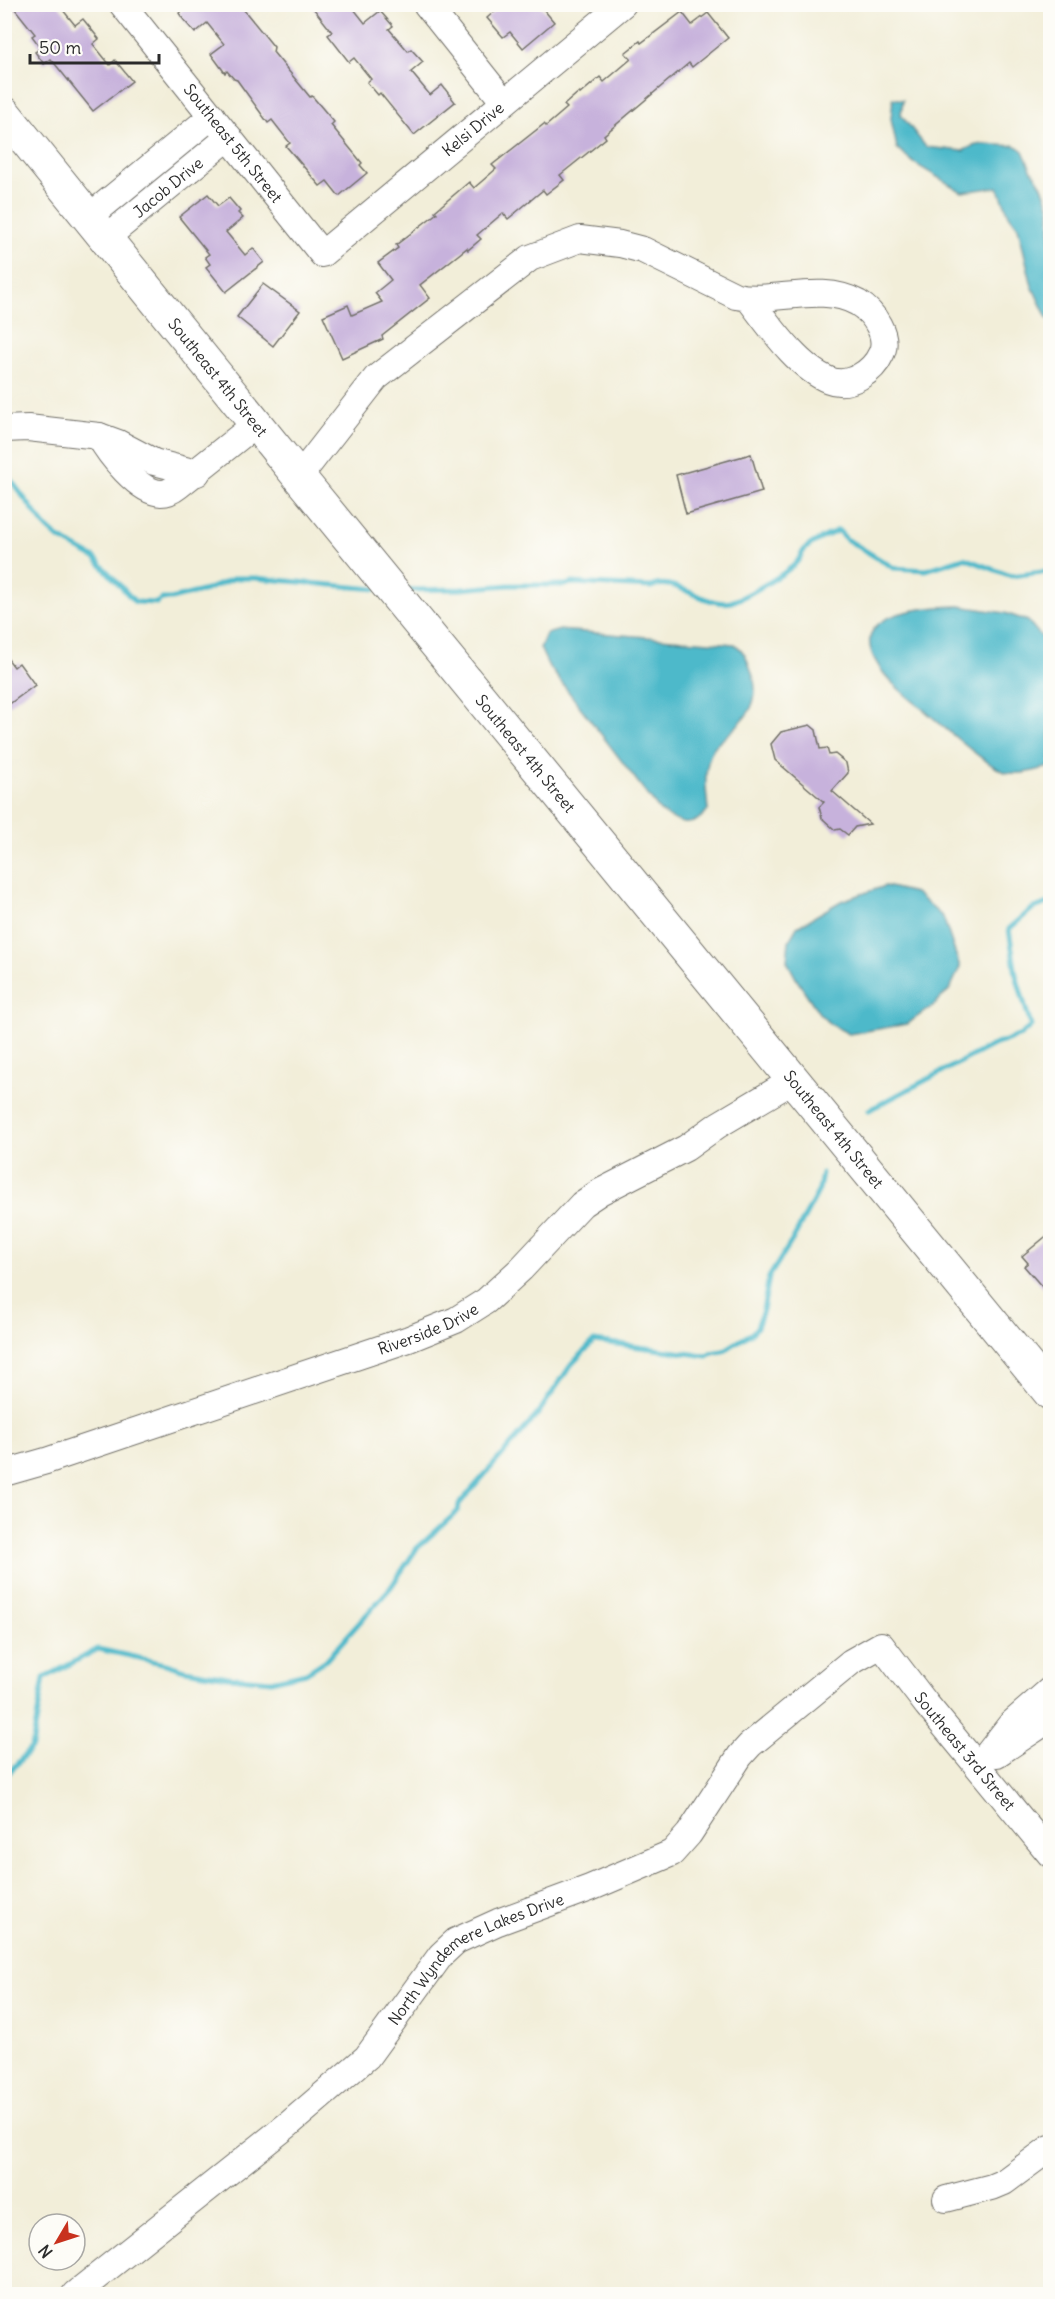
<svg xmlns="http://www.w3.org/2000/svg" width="1055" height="2299" font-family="Delius,sans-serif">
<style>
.water{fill:#4eb9ca;stroke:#3c727a;stroke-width:1.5}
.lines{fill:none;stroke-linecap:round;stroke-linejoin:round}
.stream{stroke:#4eb9ca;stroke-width:5}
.building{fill:#c7b2dc}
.minor-casing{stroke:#716f68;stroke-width:28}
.major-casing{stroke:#716f68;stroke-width:35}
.minor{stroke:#fff;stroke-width:26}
.major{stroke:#fff;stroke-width:33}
.labels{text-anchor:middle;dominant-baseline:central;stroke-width:5;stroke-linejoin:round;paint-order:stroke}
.street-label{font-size:16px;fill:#2b2b2b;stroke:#fdfcf7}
</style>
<rect width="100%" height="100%" fill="#fdfcf7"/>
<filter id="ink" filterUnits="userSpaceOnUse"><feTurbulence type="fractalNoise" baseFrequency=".0167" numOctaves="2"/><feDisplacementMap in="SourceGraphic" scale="12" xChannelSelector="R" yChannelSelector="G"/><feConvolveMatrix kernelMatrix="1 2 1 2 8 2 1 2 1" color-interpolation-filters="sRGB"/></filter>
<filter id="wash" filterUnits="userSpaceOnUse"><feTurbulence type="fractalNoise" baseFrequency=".008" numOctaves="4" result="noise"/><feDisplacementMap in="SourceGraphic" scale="24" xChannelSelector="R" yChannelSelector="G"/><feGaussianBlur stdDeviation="1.35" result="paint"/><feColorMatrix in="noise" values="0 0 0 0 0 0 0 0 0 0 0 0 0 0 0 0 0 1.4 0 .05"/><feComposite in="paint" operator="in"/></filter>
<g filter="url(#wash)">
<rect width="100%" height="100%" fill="#f2eed9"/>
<g class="water">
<path d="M893,98L903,100L901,115L926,147L963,151C983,138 994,148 1015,145L1023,151L1031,169L1042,186L1050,208V320L1047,318L1032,286L1018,227L1009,215L998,187L962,192L914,163L897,148L891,119Z"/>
<path d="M959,606L1005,613L1028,621L1050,647V767C1037,770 1018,776 1005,772C987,766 947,730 931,716C915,702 889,684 878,665C843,611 927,607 959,606Z"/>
<path d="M560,630L734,644C745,651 747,659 751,670C763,702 747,718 724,738C720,742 714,745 712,751C703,770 706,790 708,810C691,831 679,824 660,811L548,665L540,648L546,634Z"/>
<polygon points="885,886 915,893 943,917 960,967 950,989 934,1005 907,1024 849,1034 830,1024 819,1013 797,980 787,961 789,941 797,927 841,901"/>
</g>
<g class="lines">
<g class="stream">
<polyline points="4,471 46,527 57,537 95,558 135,602 157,603 161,599 171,599 206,590 235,578 255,578 375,589"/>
<path d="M405,590L461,589L508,585H566L571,583L651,587C674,575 705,608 731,602C744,598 785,574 795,564C800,560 801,553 805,549C813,541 828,536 838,530L846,539L894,568L926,570L964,558L1011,576L1050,571"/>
<polyline points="869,1110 991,1046 1021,1035 1031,1026 1016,975 1009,929 1032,909 1050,902"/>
<polyline points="4,1778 32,1747 44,1678 98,1649 166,1664 185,1670 228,1677 271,1681 306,1673 326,1660 391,1587 417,1548 458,1511 459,1504 537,1415 571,1365 594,1341 707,1356 710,1353 723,1351 752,1333 757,1327 763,1310 769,1277 793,1239 819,1190 822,1173"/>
</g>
</g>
<g id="blocks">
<g class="building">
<polygon points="11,4 58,4 75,25 83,19 99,39 93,44 110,65 115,60 132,81 93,111 51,59 44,64 35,52 41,48 32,36 35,34"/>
<polygon points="189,4 239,4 274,47 273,52 310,97 312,96 334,122 331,125 362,163 360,165 367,173 339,196 327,181 320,186 286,146 290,143 272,120 268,123 237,80 234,79 227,71 225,73 211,54 224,44 207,23 195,33 183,19 179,13"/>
<polygon points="310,4 350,4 365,23 380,11 393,26 389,29 408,51 411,49 423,62 411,72 430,95 442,85 455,102 414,135 380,93 378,95 367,82 371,79 354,58 349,62 328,35 332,32"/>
<polygon points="503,4 539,4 554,22 523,48 510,32 503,37 487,18"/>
<polygon points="682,12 692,25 708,13 728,38 692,67 689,63 604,135 606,138 560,175 564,180 546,194 543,190 508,219 503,213 477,235 481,239 468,250 467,248 420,285 430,298 382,336 383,339 342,358 323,316 348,305 352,315 382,302 375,293 391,280 378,263 398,248 396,245 437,213 435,211 469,182 474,188 496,169 492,165 544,124 546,126 567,108 564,105 579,92 580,94 600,77 604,82 631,59 625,53 640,41 641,43"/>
<polygon points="208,194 218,206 229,198 240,211 238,213 243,218 226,232 245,255 253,248 264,262 226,292 206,267 210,264 205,257 209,254 179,217"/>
<polygon points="263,284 300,311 273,346 237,317"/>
<polygon points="751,454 762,492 686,514 676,475"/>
<polygon points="4,654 14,667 19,663 35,685 4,708"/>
<polygon points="810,725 816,730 820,749 827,748 829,755 835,754 846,763 848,773 832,791 870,824 855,827 848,835 840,829 835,830 822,818 819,807 824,802 775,760 771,744 781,732"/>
<polygon points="1050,1233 1050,1296 1024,1266 1028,1263 1022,1256"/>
</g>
</g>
</g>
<g filter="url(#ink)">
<use href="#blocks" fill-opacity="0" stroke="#716f68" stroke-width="1.5"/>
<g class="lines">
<g class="minor-casing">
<g id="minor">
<path id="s1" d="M122,4L322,254L623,4"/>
<polyline points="426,4 504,102"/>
<polyline points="89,217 212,116"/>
<path id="s2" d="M106,238L229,137"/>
<polyline points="4,429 28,428 99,436 118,443 154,462 197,473"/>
<path d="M99,436C109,454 138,492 161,493C168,493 173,490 178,486L256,424"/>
<path d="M299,477L376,378L530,258L580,239L620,244L643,250L736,296C774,304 821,282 858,303C873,312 890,336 881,354C873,372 849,388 829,380C798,368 769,325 749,299"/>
<path id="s3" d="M4,1473L46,1461L409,1339L456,1320L486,1301L521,1269L582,1204L600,1192L686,1148L718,1125L794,1080"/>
<polyline points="997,1754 1050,1719"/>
<polyline points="979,1765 1011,1724 1050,1690"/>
<polyline points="946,2199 992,2187 1004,2182 1050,2148"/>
<path id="s4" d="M75,2294L289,2124L367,2057L441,1955L456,1941L498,1922L590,1888L672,1853L689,1834L740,1756L750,1745L851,1662L881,1645L927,1705L1050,1854"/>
</g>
</g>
<g class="major-casing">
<g id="major">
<path id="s5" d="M4,113L299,477L1050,1393"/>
</g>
</g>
<use href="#minor" class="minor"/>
<use href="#major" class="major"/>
</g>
</g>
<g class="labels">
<g class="street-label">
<text stroke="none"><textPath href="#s1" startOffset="516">Kelsi Drive</textPath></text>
<text stroke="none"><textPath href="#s1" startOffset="178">Southeast 5th Street</textPath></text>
<text stroke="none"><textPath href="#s2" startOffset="80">Jacob Drive</textPath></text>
<text stroke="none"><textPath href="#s5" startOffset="340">Southeast 4th Street</textPath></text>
<text stroke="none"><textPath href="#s5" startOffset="826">Southeast 4th Street</textPath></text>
<text stroke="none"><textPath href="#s5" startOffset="1312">Southeast 4th Street</textPath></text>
<text stroke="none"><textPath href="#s3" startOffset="448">Riverside Drive</textPath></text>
<text stroke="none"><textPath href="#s4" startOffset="1190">Southeast 3rd Street</textPath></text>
<text stroke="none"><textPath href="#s4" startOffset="528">North Wyndemere Lakes Drive</textPath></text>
</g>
</g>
<rect width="1055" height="2299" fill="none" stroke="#fdfcf7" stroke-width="24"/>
<g transform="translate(57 2242) rotate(231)"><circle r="28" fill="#fdfcf7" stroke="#a9a8a5" stroke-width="1.5"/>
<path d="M0-4.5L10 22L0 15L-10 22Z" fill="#c8321e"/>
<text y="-9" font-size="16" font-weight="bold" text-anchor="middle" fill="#2b2b2b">N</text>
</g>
<path d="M30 54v9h129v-9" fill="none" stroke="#2b2b2b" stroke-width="3"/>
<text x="39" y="54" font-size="18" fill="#2b2b2b" stroke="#fdfcf7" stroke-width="4.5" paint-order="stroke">50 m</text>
</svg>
